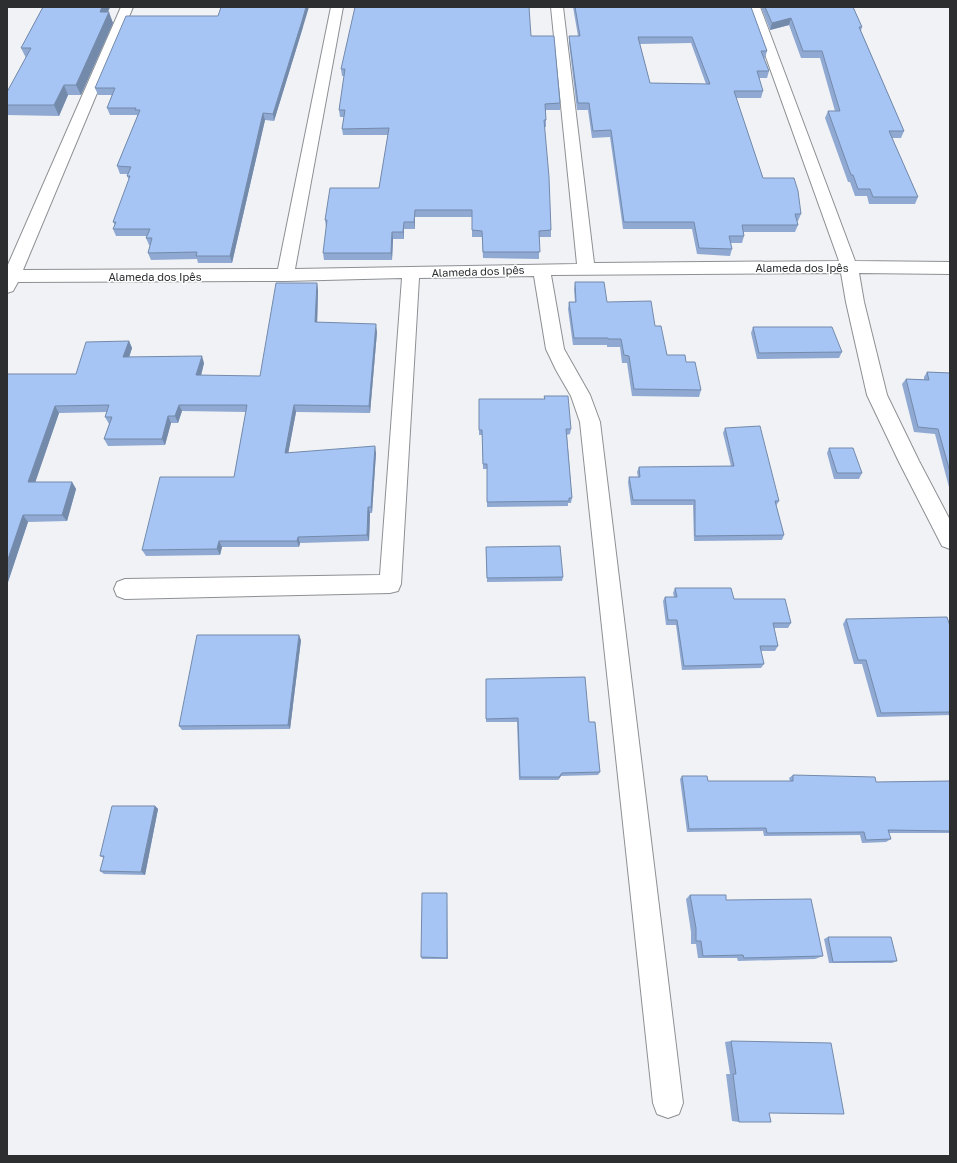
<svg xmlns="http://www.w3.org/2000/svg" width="957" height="1163" font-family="'Golos Text',sans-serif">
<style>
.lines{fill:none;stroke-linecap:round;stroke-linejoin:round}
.minor-casing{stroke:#8d9093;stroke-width:2}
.minor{fill:#fff;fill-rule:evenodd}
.wall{fill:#8fa9d2;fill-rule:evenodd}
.shaded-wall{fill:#748aab}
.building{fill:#a6c5f4;stroke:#748aab;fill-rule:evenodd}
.labels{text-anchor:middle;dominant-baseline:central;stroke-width:3;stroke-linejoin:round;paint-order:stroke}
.far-street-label{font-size:11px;fill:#2d2e30;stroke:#fff}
</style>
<rect width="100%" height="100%" fill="#f0f2f6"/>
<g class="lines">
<g class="minor-casing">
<polygon id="minor" points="121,7 133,7 23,270 278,269 331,7 343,7 295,269 577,264 551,7 563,7 594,263 839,261 748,7 760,7 855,261 950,262 950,274 859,273 864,302 887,395 919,461 950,520 950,549 942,546 899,462 867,395 846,302 841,273 551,275 564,349 590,395 600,422 683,1103 679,1114 668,1118 657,1114 653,1103 580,422 571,396 556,370 546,349 534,276 419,278 401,584 398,591 390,593 125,599 117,596 114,589 117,582 125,579 380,575 402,278 285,281 18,282 13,291 7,293 7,267"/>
</g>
<use href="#minor" class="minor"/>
</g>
<g class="wall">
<polygon points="43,7 110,7 108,12 113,23 81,95 68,95 59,116 7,115 7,92 26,58 21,48"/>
<path d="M573,7H751L767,51L765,58H764L769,71L767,78H759L763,91L761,98H736L763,178L801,214L798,221H797L798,225L795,232H744V236L742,243H730L732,249L730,256L697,254L692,229H623L610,137L592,138L588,110H577L569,43V36H578ZM691,43L706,84L650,83L640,44Z"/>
<polygon points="761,7 853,7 862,27 861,31 904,131 901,138 892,138 918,197 915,204 869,204 867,196 855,196 850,182 848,182 825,118 828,111 835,111 820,58 801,58 789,25 770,30"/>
<polygon points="303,27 274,121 265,120 232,263 198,263 197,259 151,260 148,253 150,245 149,245 146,238 147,236 116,236 113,229 115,225 113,222 129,180 127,176 128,174 120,174 117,166 137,117 137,115 110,115 107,108 112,95 98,95 95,88"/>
<polygon points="531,36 560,103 560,110 546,110 546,127 544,127 551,230 551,237 539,237 539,259 483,258 482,237 472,237 472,217 415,217 415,229 404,229 404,239 393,239 392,260 324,260 323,253 327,227 326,227 325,220 379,188 388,135 343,135 342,129 344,117 340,117 339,110 344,76 342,76 341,69"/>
<polygon points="575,282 607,302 655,326 667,355 686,362 701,390 699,397 632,396 627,363 622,363 620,347 607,347 607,345 573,345 568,309 569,302 575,302 574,289"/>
<polygon points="317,283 318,291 317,322 377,332 370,413 296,412 288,453 376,453 372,513 370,513 369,541 300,543 299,547 222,547 220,555 146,556 142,550 234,477 246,412 182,411 178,423 171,423 165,445 108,446 104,439 109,424 105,417 107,412 59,413 35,482 72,482 76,489 67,521 28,522 7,585 7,374 76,374 129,341 132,348 129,357 204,363 201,376 260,376"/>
<polygon points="753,327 842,352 839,358 757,359 751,333"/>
<polygon points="927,372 950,373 950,491 935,434 914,432 902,384 906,379 924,380 924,377"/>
<polygon points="544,396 571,429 570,434 567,435 572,498 571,503 568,503 568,506 487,507 487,469 483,469 482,435 479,435 479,399 544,399"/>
<polygon points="725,428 779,501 776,506 784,535 782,540 694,541 693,505 631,505 628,482 629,477 638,477 637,472 639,467 731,466 723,433"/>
<polygon points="829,448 862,473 859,479 834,479 827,453"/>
<polygon points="486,547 563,577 562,581 487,582"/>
<polygon points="675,588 734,599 791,623 788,628 774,628 778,646 775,651 761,651 764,664 761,668 682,670 676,625 666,625 663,601 665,597 674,597 673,593"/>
<polygon points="846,619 950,626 950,715 877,717 862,664 854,664 843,624"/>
<polygon points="301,640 290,729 182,730 179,726"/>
<polygon points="486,679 589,722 600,772 598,775 561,776 558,780 519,780 517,722 486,722"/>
<polygon points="793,775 876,782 950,781 950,833 889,833 891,839 886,842 862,843 860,835 764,836 763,831 687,832 680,779 682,776 708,781 790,781 789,778"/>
<polygon points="155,806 158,809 145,875 104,874 100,871 104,858 100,856"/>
<polygon points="447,893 448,959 422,959 421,957"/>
<polygon points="690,895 726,900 823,956 815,959 738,961 737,958 698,958 696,944 691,944 691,932 686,899"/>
<polygon points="828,937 897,961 892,963 829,963 824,939"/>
<polygon points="731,1041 769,1113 739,1122 732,1121 726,1074 730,1074 725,1042"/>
</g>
<g class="shaded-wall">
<polygon points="102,7 110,7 103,23 100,12"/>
<polygon points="306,7 309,7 303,27 274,121 273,114"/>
<polygon points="109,12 113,23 81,95 76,85"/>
<polygon points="791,18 789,25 770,30 772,23"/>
<polygon points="64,85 68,95 59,116 54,105"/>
<polygon points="263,113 265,120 232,263 230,256"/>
<polygon points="415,210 415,229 414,222"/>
<polygon points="404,222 404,239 403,232"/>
<polygon points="392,232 393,239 392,260 391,253"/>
<polygon points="317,283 318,291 317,329 315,322"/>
<polygon points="376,324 377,332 370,413 369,406"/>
<polygon points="129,341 132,348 127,364 123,357"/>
<polygon points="202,356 204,363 199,383 196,375"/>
<polygon points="179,405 182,411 178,423 175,416"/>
<polygon points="294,405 296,412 287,460 285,453"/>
<polygon points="55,406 59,413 33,489 28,482"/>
<polygon points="168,416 171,423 165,445 162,439"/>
<polygon points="375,446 376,453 372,513 371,507"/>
<polygon points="72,482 76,489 67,521 62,515"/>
<polygon points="368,507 370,513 369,541 367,535"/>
<polygon points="23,515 28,522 7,585 7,562"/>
<polygon points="298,537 300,543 299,547 297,541"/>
<polygon points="219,541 222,547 220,555 217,549"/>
<polygon points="299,635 301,640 290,729 288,725"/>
<polygon points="562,773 561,776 558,780 559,777"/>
<polygon points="155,806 158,809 145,875 141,872"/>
</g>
<g class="building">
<polygon points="43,7 102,7 100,12 109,12 76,85 64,85 54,105 7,105 7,92 31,48 21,48"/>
<polygon points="221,7 306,7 302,21 273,114 263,113 230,256 196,256 197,252 148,253 152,238 146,238 150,229 113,229 116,222 113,222 130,176 127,176 131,167 117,166 140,110 135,110 136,108 107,108 115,88 95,88 126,16 218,16"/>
<polygon points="355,7 529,7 531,36 554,36 560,103 545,104 546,120 544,120 549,177 551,230 539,231 540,252 483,252 482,231 472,230 472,210 415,210 414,222 404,222 403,232 392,232 391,253 323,253 327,220 325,220 330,188 379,188 389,128 342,129 345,110 339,110 345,69 341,69"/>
<path d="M575,7H751L767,51H761L769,71H757L763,91H734L763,178H794L798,191L801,214H795L798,225H742L744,236H729L732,249L699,248L694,222H624L611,130L593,131L589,103H578L569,36H580ZM638,37H692L710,84L650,83Z"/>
<polygon points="765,7 853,7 862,27 859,27 904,131 889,131 918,197 873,197 870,189 858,189 853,175 851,175 828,111 840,111 822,51 803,51 791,18 772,23"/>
<polygon points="575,282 604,282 607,302 651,301 655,326 661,326 667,355 685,355 686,362 695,362 701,390 634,389 629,356 624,355 621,339 608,339 608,338 574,338 569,302 576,302"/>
<polygon points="276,283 317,283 315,322 376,324 369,406 294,405 285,453 375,446 371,507 368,507 367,535 298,537 297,541 219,541 217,549 142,550 160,477 234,477 247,405 179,405 175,416 168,416 162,439 104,439 112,417 105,417 109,405 55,406 28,482 72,482 62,515 23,515 7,562 7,374 76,374 86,342 129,341 123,357 202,356 196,375 260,376"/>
<polygon points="753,327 832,327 842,352 759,353"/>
<polygon points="927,372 950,373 950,472 938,429 918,427 906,379 929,380"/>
<polygon points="544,396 568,396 571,429 566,429 572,498 569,498 569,501 487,502 487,464 483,464 482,430 479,430 479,399 545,399"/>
<polygon points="760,426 779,501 775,501 784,535 695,536 695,500 633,500 629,477 640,477 639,467 734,466 725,428"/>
<polygon points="829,448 853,448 862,473 837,473"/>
<polygon points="560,546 563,577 487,578 486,547"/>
<polygon points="675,588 731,588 734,599 785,599 791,623 773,623 778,646 760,646 764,664 684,666 677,620 668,620 665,597 677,597"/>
<polygon points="947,617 950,626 950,712 881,713 866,660 858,660 846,619"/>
<polygon points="197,635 299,635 288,725 179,726"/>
<polygon points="585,677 589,722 595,722 600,772 562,773 559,777 520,777 518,718 486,719 486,679"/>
<polygon points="793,775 875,777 876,782 950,781 950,831 888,830 891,839 866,840 864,832 767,833 766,828 689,829 682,776 707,776 708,781 793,781"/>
<polygon points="112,806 155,806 141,872 100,871 104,856 100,856"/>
<polygon points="422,893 447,893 447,958 421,957"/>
<polygon points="690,895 726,895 726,900 811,899 823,956 744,958 743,955 703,956 701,941 696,941 696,928"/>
<polygon points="828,937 891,937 897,961 833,962"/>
<polygon points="731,1041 831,1043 844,1114 769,1113 771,1122 739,1122 733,1074 736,1074"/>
</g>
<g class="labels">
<g class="far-street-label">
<text x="802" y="267">Alameda dos Ipês</text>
<text transform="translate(478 271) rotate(-2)">Alameda dos Ipês</text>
<text x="155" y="276">Alameda dos Ipês</text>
</g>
</g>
<rect width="957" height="1163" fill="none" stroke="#2d2e30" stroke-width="16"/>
</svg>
